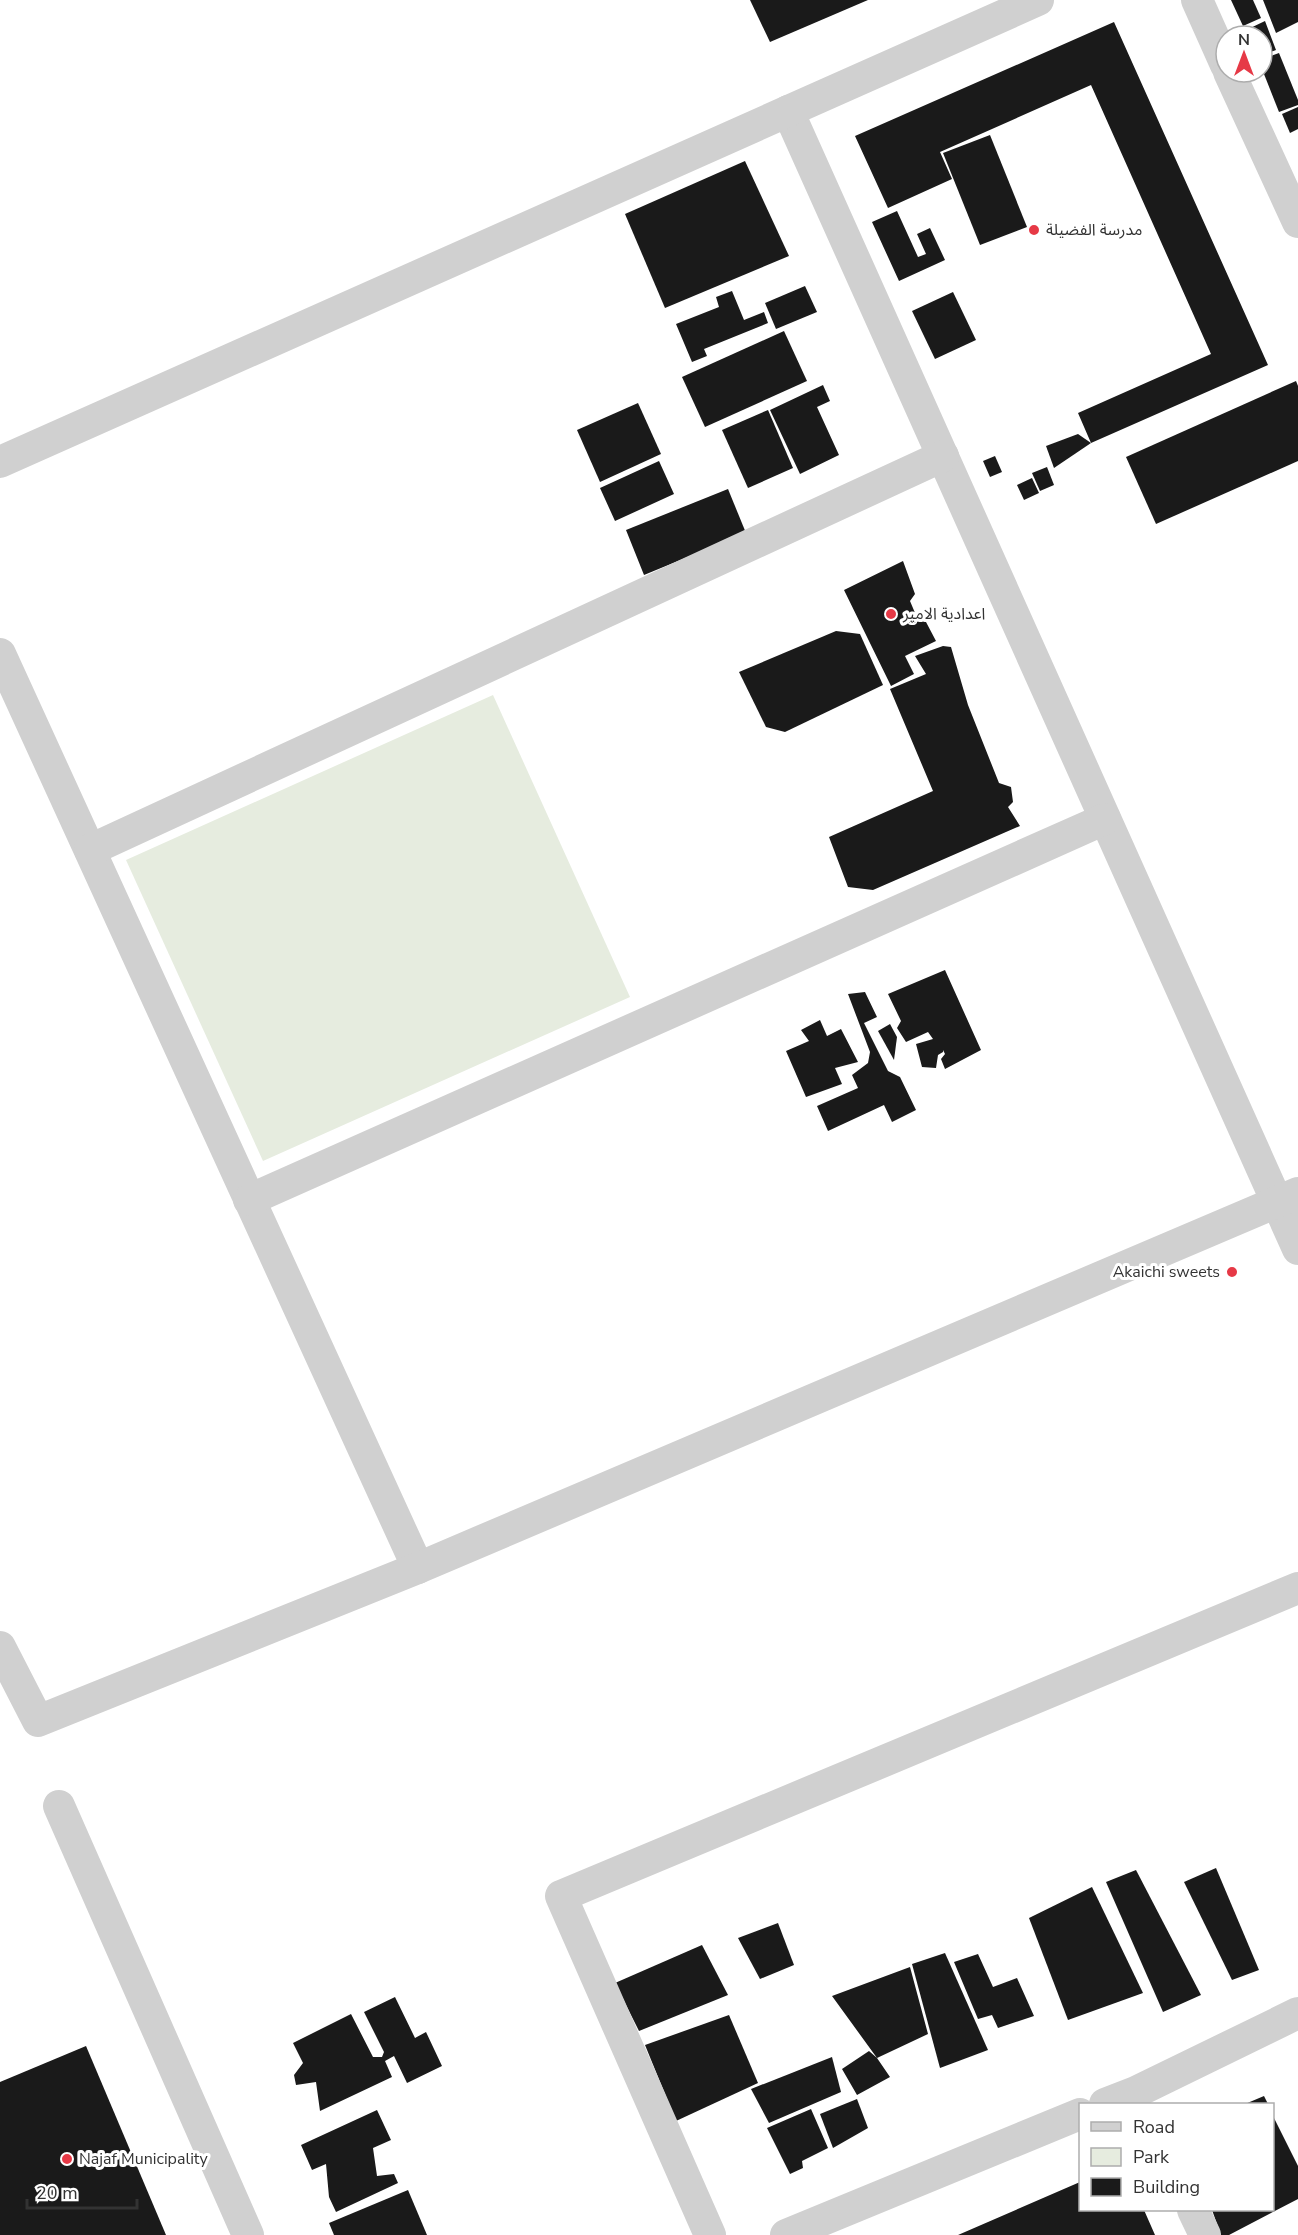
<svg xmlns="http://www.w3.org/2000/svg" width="1298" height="2235" font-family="'Nunito Sans','Noto Sans Arabic',sans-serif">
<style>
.green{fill:#e6ecdf}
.building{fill:#1a1a1a}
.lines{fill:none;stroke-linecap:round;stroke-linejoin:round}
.minor{stroke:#d0d0d0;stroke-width:32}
.poi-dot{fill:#e63946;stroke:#fff;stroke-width:2}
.labels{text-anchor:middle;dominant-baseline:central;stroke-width:6;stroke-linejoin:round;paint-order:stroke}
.poi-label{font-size:16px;fill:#333;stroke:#fff;text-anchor:start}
</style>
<rect width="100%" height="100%" fill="#fff"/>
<polygon class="green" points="493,695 630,997 263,1161 126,860"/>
<g class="building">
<polygon points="750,0 868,0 770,42"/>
<polygon points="1231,0 1253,0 1261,18 1243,26"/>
<polygon points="1263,0 1298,0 1298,22 1276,33"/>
<polygon points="1265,21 1276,50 1262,55 1262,36 1246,36 1244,31"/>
<polygon points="1114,22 1268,365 1091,443 1078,413 1211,354 1091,85 940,152 952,179 888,208 855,136"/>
<polygon points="1279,53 1298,100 1298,105 1279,112 1262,69 1262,59"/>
<polygon points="1298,107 1298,129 1290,133 1282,114"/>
<polygon points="990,135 1027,227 980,245 943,153"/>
<polygon points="745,161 789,256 665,308 625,214"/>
<polygon points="897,211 918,257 926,254 917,234 930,228 945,260 899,281 872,222"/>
<polygon points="805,286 817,312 776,329 765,303"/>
<polygon points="732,291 744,320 764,312 768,323 704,349 707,356 692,362 676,324 719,307 716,297"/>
<polygon points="953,292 976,340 935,359 912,311"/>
<polygon points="784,331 807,381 705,427 682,377"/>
<polygon points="1296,381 1298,386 1298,461 1156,524 1126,457"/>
<polygon points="823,385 830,401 817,407 839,455 800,474 770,410"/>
<polygon points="638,403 661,454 600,482 577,430"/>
<polygon points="768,410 793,468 748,488 722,430"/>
<polygon points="1078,434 1091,443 1054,468 1046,446"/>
<polygon points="995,456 1002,472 990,477 983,461"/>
<polygon points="659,461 674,494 615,521 600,488"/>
<polygon points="1047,467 1054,485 1040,491 1032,473"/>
<polygon points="1032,478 1039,493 1024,500 1017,485"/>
<polygon points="728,489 746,533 644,575 626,530"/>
<polygon points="903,561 915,594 910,601 918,620 926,622 936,641 905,656 914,674 891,686 844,590"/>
<polygon points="836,631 860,634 883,685 785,732 766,727 739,672"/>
<polygon points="943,646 951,647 968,705 999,783 1011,787 1013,802 1008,807 1020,826 873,890 848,887 829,837 933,791 890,689 926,674 915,656"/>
<polygon points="945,970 981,1050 945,1069 941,1059 945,1054 943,1050 943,1052 938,1055 936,1068 922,1067 916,1044 933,1039 928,1032 906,1042 897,1028 901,1021 888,994"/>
<polygon points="865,992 877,1017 864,1023 888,1071 900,1077 916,1110 892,1122 884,1105 828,1131 817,1106 858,1088 852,1075 868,1063 870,1052 848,994"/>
<polygon points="820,1020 827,1036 841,1029 858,1062 835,1068 842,1084 806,1097 786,1051 809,1041 801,1030"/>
<polygon points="890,1024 897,1037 894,1060 878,1031"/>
<polygon points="1216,1868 1259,1970 1232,1980 1184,1882"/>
<polygon points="1136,1870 1201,1995 1163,2012 1106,1882"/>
<polygon points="1092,1887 1143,1993 1068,2020 1029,1918"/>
<polygon points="778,1923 794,1965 760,1979 738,1938"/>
<polygon points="702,1945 728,1995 639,2031 615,1983"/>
<polygon points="945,1953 988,2050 940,2068 912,1964"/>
<polygon points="978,1954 993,1987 1017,1978 1034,2016 998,2028 992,2015 978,2019 954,1962"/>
<polygon points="910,1967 928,2034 877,2058 890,2077 857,2095 842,2069 869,2051 877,2058 832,1996"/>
<polygon points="395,1997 415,2038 426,2032 442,2066 407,2083 394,2056 385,2061 392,2077 320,2111 316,2082 296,2085 294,2075 303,2063 293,2043 351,2014 373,2057 382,2057 384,2052 364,2012"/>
<polygon points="729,2015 758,2083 676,2121 645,2045"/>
<polygon points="86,2046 166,2235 0,2235 0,2082"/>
<polygon points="832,2057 841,2092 769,2123 751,2089"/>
<polygon points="1264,2096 1268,2104 1245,2104"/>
<polygon points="857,2099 868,2128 833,2148 820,2114"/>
<polygon points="811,2109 828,2148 802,2161 803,2168 790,2174 767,2128"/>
<polygon points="377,2110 391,2140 373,2148 377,2176 394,2174 398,2183 336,2212 329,2197 326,2164 312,2170 301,2145"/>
<polygon points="1272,2114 1298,2166 1298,2199 1229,2235 1221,2235 1212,2210 1272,2210"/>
<polygon points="1080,2182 1080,2210 1144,2210 1155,2235 958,2235"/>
<polygon points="408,2190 427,2235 334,2235 329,2223"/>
</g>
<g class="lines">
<g class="minor">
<polyline points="1197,0 1226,65"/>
<polyline points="1229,72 1298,222"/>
<polyline points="788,111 1298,1249"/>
<polyline points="0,462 1038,0"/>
<polyline points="0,654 418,1568"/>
<polyline points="90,850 943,456"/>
<polyline points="249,1200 1105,819"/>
<polyline points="0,1647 38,1721 418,1568 1298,1193"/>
<polyline points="59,1806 248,2235"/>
<polyline points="1105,2104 1136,2092 1298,2013"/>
<polyline points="1193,2210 1205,2235"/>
<polyline points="710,2235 561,1896 1298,1588"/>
<polyline points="786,2235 1080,2114"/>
</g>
</g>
<g class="poi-dot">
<circle cx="1034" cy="230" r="6"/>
<circle cx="891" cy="614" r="6"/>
<circle cx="1232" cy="1272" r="6"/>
<circle cx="67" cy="2159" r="6"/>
</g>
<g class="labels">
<g class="poi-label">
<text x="1046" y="230">مدرسة الفضيلة</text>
<text x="903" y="614">اعدادية الامير</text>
<text x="1220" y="1272" text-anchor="end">Akaichi sweets</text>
<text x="79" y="2159">Najaf Municipality</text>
</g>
</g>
<rect x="1079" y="2103" width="195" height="108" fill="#ffffff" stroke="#adadad" stroke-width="1.5"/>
<rect x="1091" y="2122" width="30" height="9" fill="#d0d0d0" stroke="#adadad" stroke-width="1.5"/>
<text x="1133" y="2133" font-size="18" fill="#333333">Road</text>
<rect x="1091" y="2148" width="30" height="18" fill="#e6ecdf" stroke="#adadad" stroke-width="1.5"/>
<text x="1133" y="2163" font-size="18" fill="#333333">Park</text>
<rect x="1091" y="2178" width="30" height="18" fill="#1a1a1a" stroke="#adadad" stroke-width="1.5"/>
<text x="1133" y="2193" font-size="18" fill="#333333">Building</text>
<g transform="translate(1244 54)"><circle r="28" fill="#ffffff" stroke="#adadad" stroke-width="1.5"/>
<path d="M0-4.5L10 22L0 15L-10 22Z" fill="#e63946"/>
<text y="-9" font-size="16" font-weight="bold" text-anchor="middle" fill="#333333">N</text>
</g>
<path d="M27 2199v9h110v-9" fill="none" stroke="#333333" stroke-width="3"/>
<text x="36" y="2199" font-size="18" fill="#333333" stroke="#ffffff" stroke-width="4.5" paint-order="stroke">20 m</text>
</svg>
